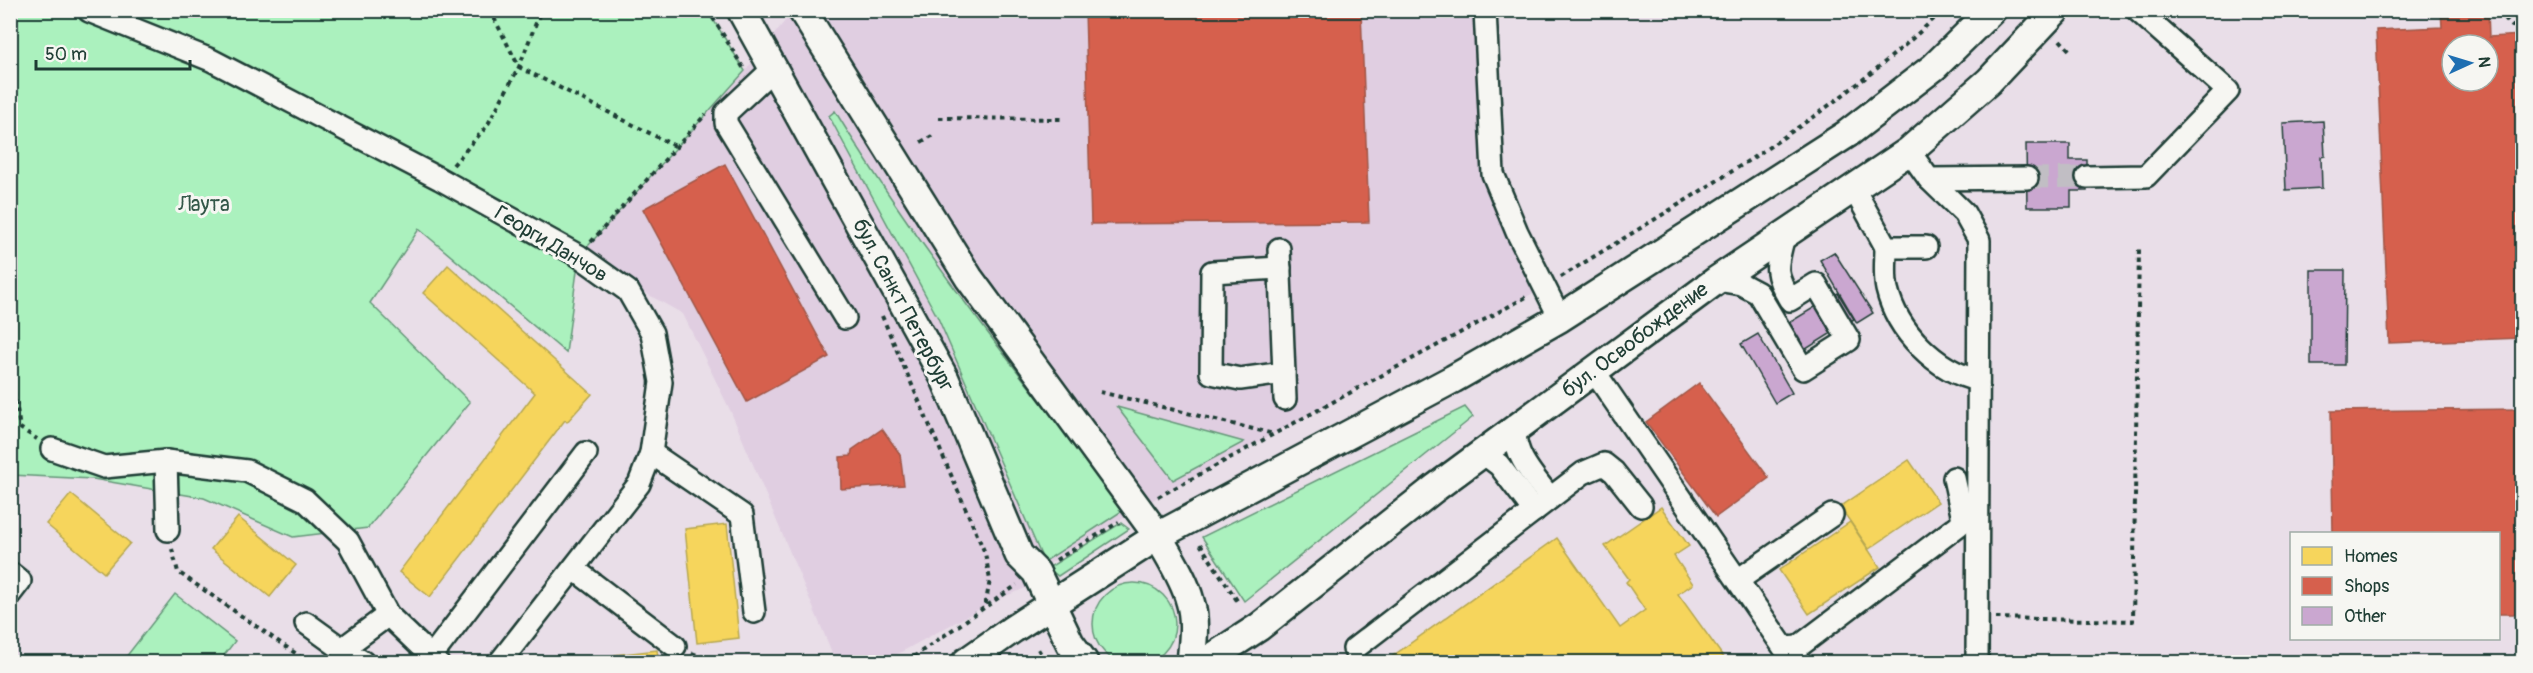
<svg xmlns="http://www.w3.org/2000/svg" width="2533" height="673" font-family="Pangolin,sans-serif">
<style>
.built{fill:#e0cee1}
.green{fill:#abf1be;stroke:#659779;stroke-width:1.5}
.homes{fill:#f6d55c;stroke:#b6a750;stroke-width:1.5}
.shops{fill:#d6604d;stroke:#9f5646;stroke-width:1.5;fill-rule:evenodd}
.building{fill:#caa7d0;stroke:#1f3d34;stroke-width:1.5}
.lines{fill:none;stroke-linecap:round;stroke-linejoin:round}
.minor-tunnel{stroke:#c1bec4;stroke-width:21;stroke-dasharray:21 10;stroke-linecap:butt}
.minor-casing{stroke:#1f3d34;stroke-width:26}
.major-casing{stroke:#1f3d34;stroke-width:32}
.path{stroke:#1f3d34;stroke-width:4;stroke-dasharray:4.5 4.5;stroke-linecap:butt}
.minor{stroke:#f6f6f2;stroke-width:21}
.major{stroke:#f6f6f2;stroke-width:27}
.labels{text-anchor:middle;dominant-baseline:central;stroke-width:6;stroke-linejoin:round;paint-order:stroke}
.park-label{font-size:21px;fill:#345849;stroke:#f6f6f2}
.street-label{font-size:21px;fill:#1f3d34;stroke:#f6f6f2}
</style>
<rect width="100%" height="100%" fill="#e9dee8"/>
<filter id="ink" filterUnits="userSpaceOnUse"><feTurbulence type="fractalNoise" baseFrequency=".0167" numOctaves="2"/><feDisplacementMap in="SourceGraphic" scale="12" xChannelSelector="R" yChannelSelector="G"/><feConvolveMatrix kernelMatrix="1 2 1 2 8 2 1 2 1" color-interpolation-filters="sRGB"/></filter>
<g filter="url(#ink)">
<polygon class="built" points="1485,10 1493,174 1545,287 1169,490 1036,572 1033,585 996,600 883,662 836,662 731,412 683,314 579,256 745,71 793,11"/>
<g class="green">
<polygon points="11,11 708,11 745,71 579,256 566,353 419,229 370,303 470,402 368,528 293,537 204,498 93,479 11,475"/>
<path d="M835,111C921,252 1023,380 1125,509L1044,562L938,318L829,116Z"/>
<polygon points="1117,407 1244,442 1173,480"/>
<polygon points="1465,407 1473,417 1244,601 1202,537"/>
<polygon points="1121,523 1129,529 1058,576 1048,568"/>
<circle cx="1134" cy="624" r="41"/>
<polygon points="175,594 235,641 219,662 122,662"/>
</g>
<g class="homes">
<polygon points="448,265 592,394 567,422 565,420 430,597 399,572 535,393 423,293"/>
<polygon points="1909,460 1938,502 1869,549 1840,507"/>
<polygon points="71,494 130,543 104,573 46,524"/>
<polygon points="1661,507 1689,546 1674,556 1693,584 1678,594 1727,662 1393,662 1390,658 1557,538 1620,628 1645,610 1626,582 1629,579 1605,546"/>
<polygon points="238,517 296,565 270,597 211,549"/>
<polygon points="1850,522 1880,567 1809,614 1779,570"/>
<polygon points="727,524 739,638 697,643 685,529"/>
<polygon points="657,650 659,662 616,662 615,655"/>
</g>
<g class="shops">
<polygon points="1085,10 1361,10 1369,222 1091,224"/>
<path d="M2441,10H2488L2489,37L2522,35V338L2389,343L2376,30L2442,27ZM2452,45H2488V81H2452Z"/>
<polygon points="725,164 829,357 747,402 643,209"/>
<polygon points="1699,383 1769,478 1716,517 1646,422"/>
<polygon points="2522,409 2522,614 2498,614 2498,534 2333,534 2331,411"/>
<polygon points="882,429 900,454 904,485 841,489 840,457 851,456 852,450"/>
</g>
<g class="building">
<polygon points="2323,121 2325,156 2321,157 2322,188 2286,190 2283,123"/>
<polygon points="2026,144 2070,144 2070,160 2087,160 2087,191 2071,191 2071,207 2027,207"/>
<polygon points="1834,252 1873,313 1857,323 1820,260"/>
<polygon points="2311,270 2345,270 2344,365 2311,365"/>
<polygon points="1838,293 1854,319 1803,351 1787,324"/>
<polygon points="1758,334 1792,393 1775,403 1741,344"/>
</g>
<g class="lines">
<polyline class="minor-tunnel" points="2027,178 2087,177"/>
<g class="minor-casing">
<g id="minor">
<polyline points="1485,10 1493,174 1517,232 1560,318"/>
<polyline points="89,11 211,60 440,179 579,256 628,291 652,333 661,382 651,453 639,484 500,662"/>
<polyline points="774,68 726,113 726,123 845,318"/>
<polyline points="1909,151 1929,179 2027,178"/>
<polyline points="2087,177 2146,176 2228,91 2137,10"/>
<polyline points="1929,179 1964,213 1979,240 1977,662"/>
<polyline points="1854,189 1886,247 1926,247"/>
<path d="M1886,247C1886,260 1884,276 1887,289C1897,331 1936,371 1978,380"/>
<polyline points="1279,249 1285,399"/>
<polyline points="1280,268 1212,272 1211,373 1240,379 1284,373"/>
<path d="M1717,280L1741,284L1758,293L1803,369L1849,340L1816,284L1790,300C1773,272 1776,267 1784,236"/>
<polyline points="1594,371 1784,648 1798,647 1959,525 1963,519 1954,478"/>
<path d="M1515,430C1514,457 1535,477 1550,498"/>
<polyline points="52,449 104,467 166,461 247,471 305,500 348,541 388,615 437,662"/>
<polyline points="651,453 742,515 754,612"/>
<polyline points="1483,453 1499,465 1534,511"/>
<polyline points="166,461 168,530"/>
<polyline points="574,569 675,646"/>
<polyline points="10,573 20,581 10,594"/>
<polyline points="1738,580 1832,515"/>
<polyline points="306,623 342,649 388,615"/>
<polyline points="342,649 363,662"/>
<polyline points="1354,649 1583,473 1604,464 1614,472 1641,506"/>
<polyline points="431,657 586,453"/>
</g>
</g>
<g class="major-casing">
<g id="major">
<polyline points="741,10 945,379 1019,555 1036,572 1070,643 1084,662"/>
<path d="M802,10L969,278L1158,536C1169,557 1184,578 1190,601C1196,620 1193,642 1191,662"/>
<polyline points="966,662 1013,629 1158,536 1453,379 1560,318 1847,134 1934,67 1992,10"/>
<polyline points="1205,662 1259,627 1435,488 1717,280 1909,151 1989,81 2056,10"/>
</g>
</g>
<g class="path">
<polyline points="490,10 519,67 677,147"/>
<polyline points="708,10 744,69"/>
<polyline points="2503,10 2504,17 2512,26 2522,27"/>
<polyline points="2060,40 2072,53"/>
<polyline points="939,118 1062,119"/>
<polyline points="921,142 932,136"/>
<polyline points="453,165 487,126 519,67 541,10"/>
<polyline points="591,242 706,114"/>
<path d="M1561,277C1692,195 1831,119 1943,10"/>
<polyline points="882,316 985,553 990,580 985,607"/>
<polyline points="10,365 20,428 37,439"/>
<polyline points="1100,392 1274,434"/>
<polyline points="1158,497 1528,296"/>
<polyline points="1200,544 1238,602"/>
<polyline points="172,549 178,572 308,662"/>
<polyline points="1056,560 1119,522"/>
<polyline points="1996,618 2133,621 2139,249"/>
<polyline points="1038,649 1046,662"/>
<polyline points="692,653 714,662"/>
<polyline points="906,662 1017,585"/>
</g>
<use href="#minor" class="minor"/>
<use href="#major" class="major"/>
</g>
</g>
<g class="labels">
<g class="park-label">
<text x="204" y="204">Лаута</text>
</g>
<g class="street-label">
<text transform="translate(551 244) rotate(31)">Георги Данчов</text>
<text transform="translate(903 305) rotate(62)">бул. Санкт Петербург</text>
<text transform="translate(1635 340) rotate(-37)">бул. Освобождение</text>
</g>
</g>
<rect width="2533" height="673" fill="none" stroke="#f6f6f2" stroke-width="36"/>
<rect x="18" y="18" width="2497" height="637" fill="none" stroke="#1f3d34" stroke-width="2" filter="url(#ink)"/>
<rect x="2290" y="532" width="210" height="108" fill="#f6f6f2" stroke="#a0aca6" stroke-width="1.5"/>
<rect x="2302" y="547" width="30" height="18" fill="#f6d55c" stroke="#a0aca6" stroke-width="1.5"/>
<text x="2344" y="562" font-size="18" fill="#1f3d34">Homes</text>
<rect x="2302" y="577" width="30" height="18" fill="#d6604d" stroke="#a0aca6" stroke-width="1.5"/>
<text x="2344" y="592" font-size="18" fill="#1f3d34">Shops</text>
<rect x="2302" y="607" width="30" height="18" fill="#caa7d0" stroke="#a0aca6" stroke-width="1.5"/>
<text x="2344" y="622" font-size="18" fill="#1f3d34">Other</text>
<g transform="translate(2470 63) rotate(86)"><circle r="28" fill="#f6f6f2" stroke="#a0aca6" stroke-width="1.5"/>
<path d="M0-4.5L10 22L0 15L-10 22Z" fill="#1f6fb2"/>
<text y="-9" font-size="16" font-weight="bold" text-anchor="middle" fill="#1f3d34">N</text>
</g>
<path d="M36 60v9h154v-9" fill="none" stroke="#1f3d34" stroke-width="3"/>
<text x="45" y="60" font-size="18" fill="#1f3d34" stroke="#f6f6f2" stroke-width="4.5" paint-order="stroke">50 m</text>
</svg>
